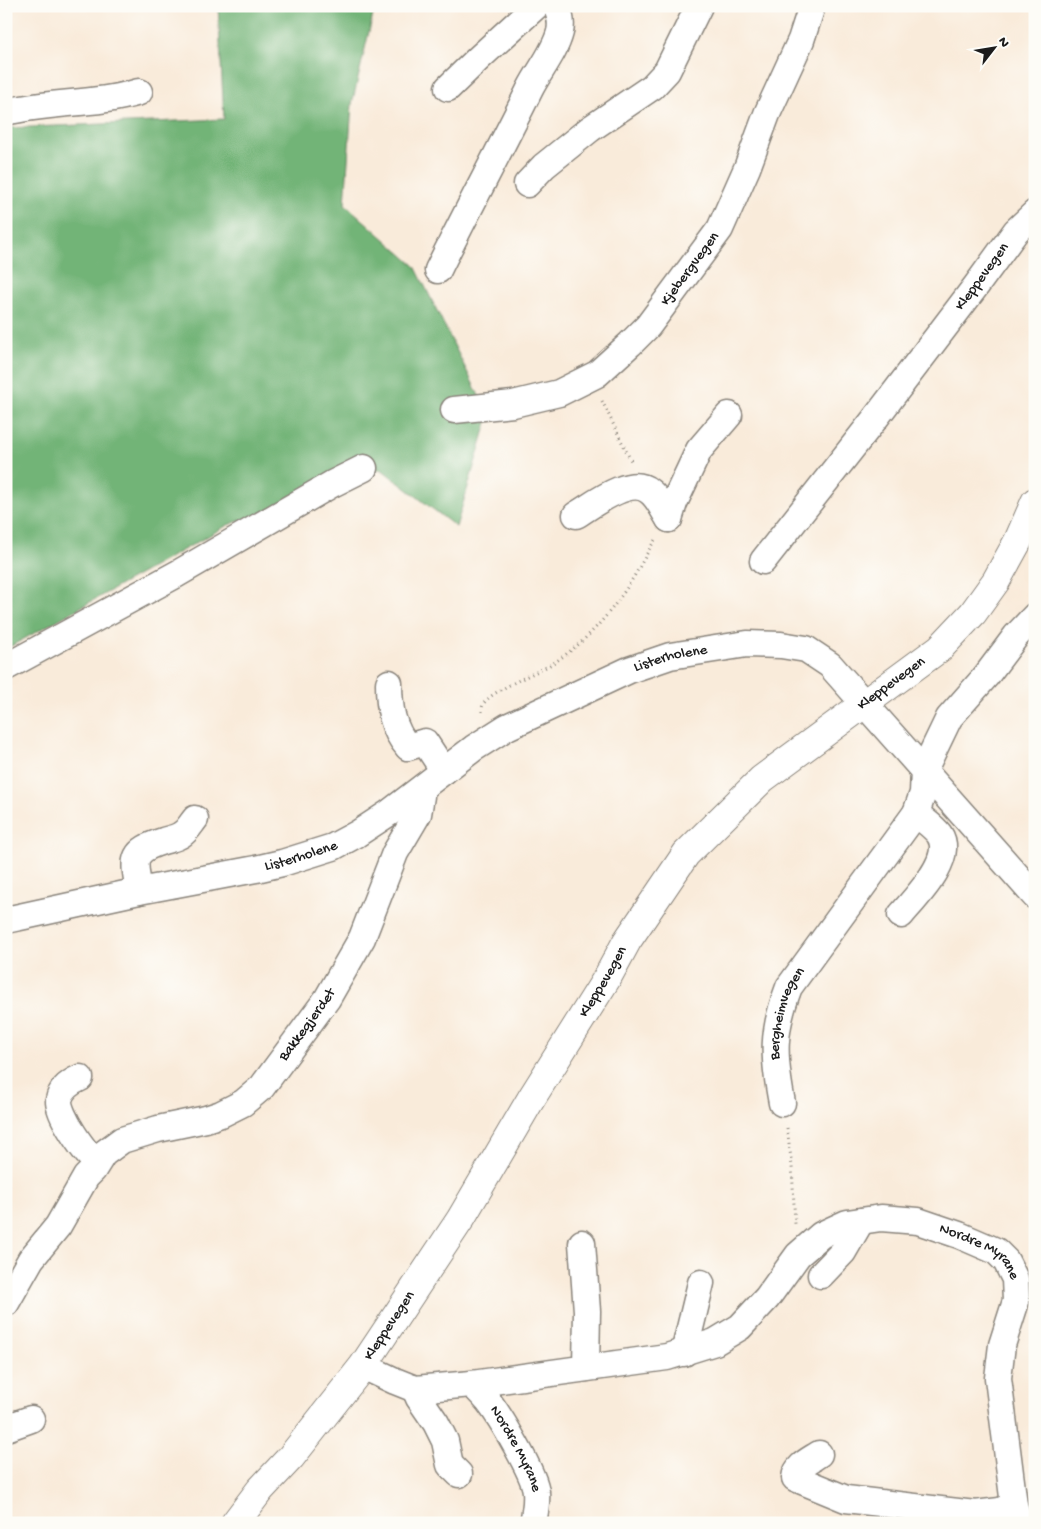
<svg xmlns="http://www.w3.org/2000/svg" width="1041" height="1529" font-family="'Gochi Hand',sans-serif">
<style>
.forest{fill:#72b477;stroke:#47684a}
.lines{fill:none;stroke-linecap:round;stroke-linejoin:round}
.minor-casing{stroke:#8a847b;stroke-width:29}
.major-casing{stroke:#8a847b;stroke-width:30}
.path{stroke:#8a847b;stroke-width:3;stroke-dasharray:1 4;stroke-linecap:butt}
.minor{stroke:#fff;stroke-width:26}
.major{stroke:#fff;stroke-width:28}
.labels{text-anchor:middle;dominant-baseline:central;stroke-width:4;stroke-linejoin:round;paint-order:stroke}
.street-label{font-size:15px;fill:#1c1c1c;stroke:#fdfcf7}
</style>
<rect width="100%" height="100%" fill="#fdfcf7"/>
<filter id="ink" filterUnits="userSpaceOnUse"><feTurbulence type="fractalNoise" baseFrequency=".02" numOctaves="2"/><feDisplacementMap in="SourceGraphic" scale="10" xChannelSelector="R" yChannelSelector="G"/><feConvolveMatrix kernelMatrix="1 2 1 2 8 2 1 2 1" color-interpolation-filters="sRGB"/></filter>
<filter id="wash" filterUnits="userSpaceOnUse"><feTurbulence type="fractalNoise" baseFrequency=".0096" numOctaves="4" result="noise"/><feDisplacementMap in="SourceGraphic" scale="20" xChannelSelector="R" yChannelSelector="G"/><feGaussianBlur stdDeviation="1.12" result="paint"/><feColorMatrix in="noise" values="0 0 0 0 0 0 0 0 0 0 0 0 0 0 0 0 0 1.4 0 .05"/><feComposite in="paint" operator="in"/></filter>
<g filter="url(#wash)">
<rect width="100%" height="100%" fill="#f9ebda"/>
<polygon class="forest" points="218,6 375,6 352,104 345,204 415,266 489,416 456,527 381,469 228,525 6,649 6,128 224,119"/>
</g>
<g filter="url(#ink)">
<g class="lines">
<g class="minor-casing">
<g id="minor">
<polyline points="448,88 479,58 536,6"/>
<path d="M6,112C50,101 96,105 139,92"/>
<polyline points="527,184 544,166 590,129 652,87 667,71 699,6"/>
<path d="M438,270C468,209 500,150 530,89C539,71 555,52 560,32C562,23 560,14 556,6"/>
<path id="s1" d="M454,410L513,404L559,393L597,374L630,344L648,326L720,229L747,168L767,114L801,40L812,6"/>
<path d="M576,515C593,505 630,475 649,491C658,497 663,510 669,519"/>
<polyline points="669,519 674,503 699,450 729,415"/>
<path id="s2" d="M763,561L874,420L976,286L1016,231L1035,213"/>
<polyline points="6,667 177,574 332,484 364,468"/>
<path d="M389,683C389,707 392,729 408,747L425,742L444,771"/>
<path d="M139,891C134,860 129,852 163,841C169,839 177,838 182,834C187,831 191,824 195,819"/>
<path d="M901,915C915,898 956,858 939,834C933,826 923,820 916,813"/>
<path id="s3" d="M6,920L139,891L256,869L282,863L333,847L357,834L389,813L474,748L507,727L629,670L670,656L747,644L781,645L806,649L830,665L1035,896"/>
<path d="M80,1078C71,1082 61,1089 59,1100C58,1115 85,1154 97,1162"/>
<path id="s4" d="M782,1103C773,1056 772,1032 789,987L916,813L923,793L924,770L949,718L986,676L1016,636L1035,616"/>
<polyline points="582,1243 587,1311 586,1368"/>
<polyline points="821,1275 843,1252 861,1221"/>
<path id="s5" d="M6,1303L31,1259L58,1226L86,1177L93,1170L103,1154L122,1140L158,1129L206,1119L221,1114L243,1103L262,1087L327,999L362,938L395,853L418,814L421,796L420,791"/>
<polyline points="684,1353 701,1283"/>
<path id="s6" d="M363,1366L395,1381L415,1389L472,1384L667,1357L715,1342L740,1327L767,1298L798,1255L821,1235L847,1223L881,1218L918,1221L959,1235L996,1251L1006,1261L1015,1279L1016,1301L1002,1345L998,1378L1014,1505L1020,1523"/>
<path id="s7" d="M472,1384C477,1389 483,1395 488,1401C500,1416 535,1475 536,1492C537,1502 535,1513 533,1523"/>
<polyline points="415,1389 419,1398 436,1423 445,1441 450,1465 459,1474"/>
<polyline points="6,1428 31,1419"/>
<path d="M819,1454C810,1460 796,1466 795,1478L846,1499L975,1514L1000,1511L1014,1505"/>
</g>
</g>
<g class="major-casing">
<g id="major">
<path id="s8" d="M235,1523L260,1490L291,1457L363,1366L460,1220L531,1099L607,978L627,941L686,854L762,779L940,648L973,613L996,581L1018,541L1035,502"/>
</g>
</g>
<g class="path">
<polyline points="602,401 631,461"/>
<path d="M482,712C482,710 482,707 483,705C490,690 540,672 555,662C586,642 610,614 630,583C639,569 646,554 655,540"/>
<polyline points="787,1128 792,1166 795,1224"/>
</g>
<use href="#minor" class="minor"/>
<use href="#major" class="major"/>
</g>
</g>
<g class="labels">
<g class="street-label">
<text stroke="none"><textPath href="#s1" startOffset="290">Kjebergvegen</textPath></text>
<text stroke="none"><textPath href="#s2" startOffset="359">Kleppevegen</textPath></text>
<text stroke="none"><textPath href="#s3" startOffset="725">Listerholene</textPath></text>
<text stroke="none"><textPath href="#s8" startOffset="1076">Kleppevegen</textPath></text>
<text stroke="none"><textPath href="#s3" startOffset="302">Listerholene</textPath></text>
<text stroke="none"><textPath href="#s8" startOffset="656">Kleppevegen</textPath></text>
<text stroke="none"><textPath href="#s4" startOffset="92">Bergheimvegen</textPath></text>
<text stroke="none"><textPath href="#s5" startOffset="431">Bakkegjerdet</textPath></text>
<text stroke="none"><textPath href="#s6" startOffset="684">Nordre Myrane</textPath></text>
<text stroke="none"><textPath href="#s8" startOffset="251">Kleppevegen</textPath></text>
<text stroke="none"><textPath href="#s7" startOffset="79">Nordre Myrane</textPath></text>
</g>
</g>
<rect width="1041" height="1529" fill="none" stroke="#fdfcf7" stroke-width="25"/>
<g transform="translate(994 48) rotate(59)" stroke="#fdfcf7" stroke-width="4" paint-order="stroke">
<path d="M0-4L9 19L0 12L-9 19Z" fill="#1c1c1c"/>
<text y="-8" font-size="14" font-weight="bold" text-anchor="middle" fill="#1c1c1c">N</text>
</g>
</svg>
